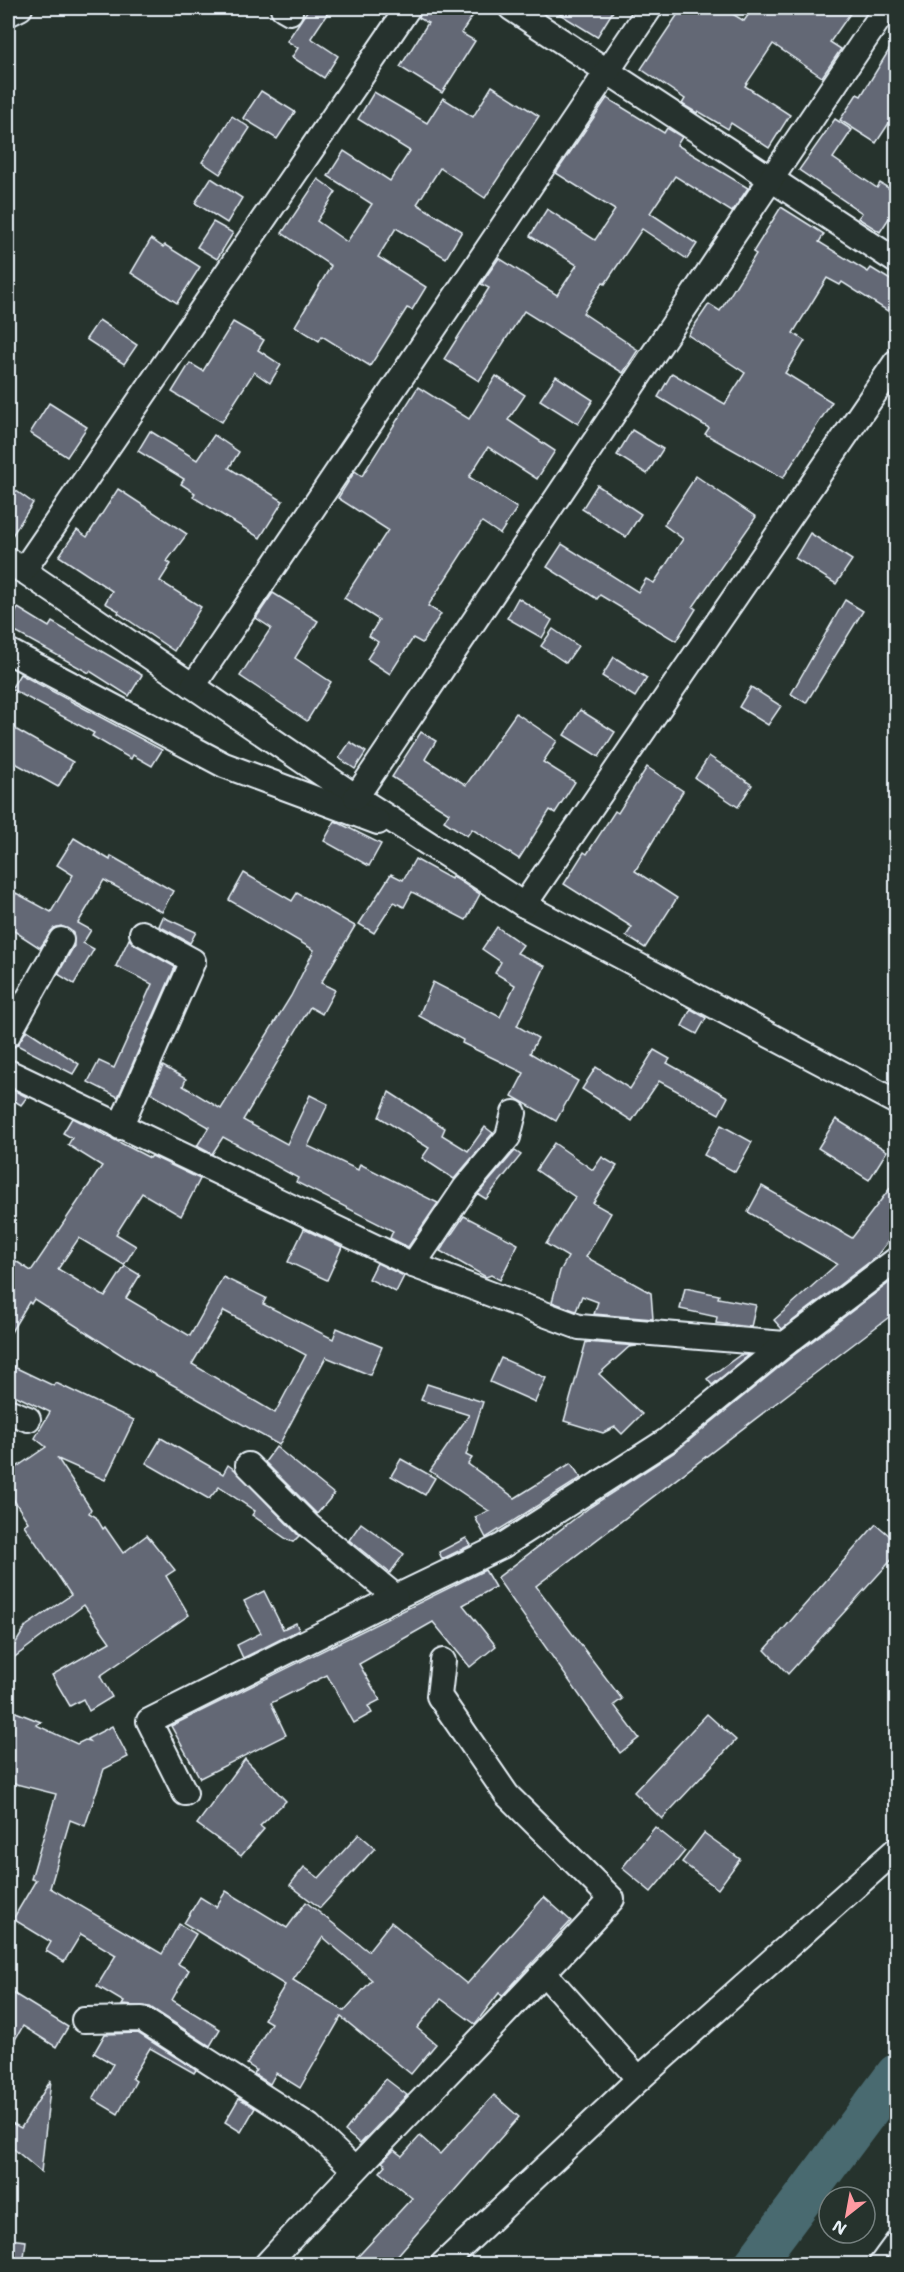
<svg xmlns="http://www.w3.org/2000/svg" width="904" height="2272" font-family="'Shantell Sans',sans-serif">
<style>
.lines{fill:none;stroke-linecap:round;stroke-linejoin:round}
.river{stroke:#4a6a70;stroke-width:40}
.building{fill:#636875;stroke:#e8f1f8;stroke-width:1.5;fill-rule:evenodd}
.service-casing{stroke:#e8f1f8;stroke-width:16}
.minor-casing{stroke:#e8f1f8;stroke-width:28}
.service{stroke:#26332d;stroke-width:12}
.minor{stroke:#26332d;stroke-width:24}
</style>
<rect width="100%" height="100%" fill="#26332d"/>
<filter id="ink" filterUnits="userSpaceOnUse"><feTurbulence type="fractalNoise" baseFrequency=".0167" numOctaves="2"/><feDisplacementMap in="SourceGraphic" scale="12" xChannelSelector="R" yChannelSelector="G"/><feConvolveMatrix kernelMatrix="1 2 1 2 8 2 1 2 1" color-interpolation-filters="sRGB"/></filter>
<g filter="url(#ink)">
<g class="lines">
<polyline class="river" points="754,2264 896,2074"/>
</g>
<g class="building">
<polygon points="309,8 331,8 311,38 338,56 324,78 292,57 298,48 287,41"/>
<polygon points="422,8 478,8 461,33 475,41 442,93 400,67 428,23 419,18"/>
<polygon points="550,8 615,8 597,37"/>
<polygon points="682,8 723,8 744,21 753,8 854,8 830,42 841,49 822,77 773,44 745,86 790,115 769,148 731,123 728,129 698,111 697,113 682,104 685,99 641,69"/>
<polygon points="897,37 897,111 876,143 840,120 857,94 861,96"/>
<polygon points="492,86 539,116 485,198 440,168 417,204 462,231 446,258 396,228 378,257 426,287 412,310 407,308 370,366 322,336 319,341 295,326 331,266 282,233 318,179 336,192 317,221 347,242 372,204 328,176 344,151 390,181 410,151 358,119 374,92 427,123 443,98 473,117"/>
<polygon points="261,91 295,112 277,139 243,118"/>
<polygon points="607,98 664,133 667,128 682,137 677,145 748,188 732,212 675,176 650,213 697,244 687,259 642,229 605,284 603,282 583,313 638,350 623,373 524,311 479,381 444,359 489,288 481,284 499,258 557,295 577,265 530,236 547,209 595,240 615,210 556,173"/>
<polygon points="232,116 250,128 220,174 202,162"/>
<polygon points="835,119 852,130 833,158 877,188 880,183 897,193 897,206 880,232 858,218 862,213 799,170"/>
<polygon points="211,178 242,198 227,223 195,203"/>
<polygon points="781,207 824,234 819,242 868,272 871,268 897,284 897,317 842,282 840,285 827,278 793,333 805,341 785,373 832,402 783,478 705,434 709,428 658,397 672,373 725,404 745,373 688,335 709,304 720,311 756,254 753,252"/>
<polygon points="213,222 233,233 217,259 197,247"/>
<polygon points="151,239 163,247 165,245 200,267 177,303 131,273"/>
<polygon points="99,320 137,345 124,364 86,339"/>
<polygon points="233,322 264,340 258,350 281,365 270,383 254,372 222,422 172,392 190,363 203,371"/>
<polygon points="496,376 525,395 508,420 555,451 537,479 488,447 469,477 517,508 500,534 482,522 428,606 441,614 422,643 413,638 390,674 367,659 378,642 369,636 379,620 344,598 388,530 338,498 355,471 362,476 418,387 469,419"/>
<polygon points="556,376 593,400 578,424 540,400"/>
<polygon points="49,403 87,427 67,457 30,433"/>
<polygon points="632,430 663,449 647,474 617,455"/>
<polygon points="150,431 197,460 214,435 239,452 229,468 283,501 260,538 193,497 195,493 181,484 184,479 138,451"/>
<polygon points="696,476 756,517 693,607 696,609 676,641 600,595 597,599 547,567 562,544 638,592 646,579 654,583 683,539 664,525"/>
<polygon points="8,485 33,503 8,542"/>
<polygon points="597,485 641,514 626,537 582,509"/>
<polygon points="118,489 187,534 167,561 171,564 160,581 201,607 174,651 118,613 119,611 105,603 112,591 59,556 77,530 87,537"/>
<polygon points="810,533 852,560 836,584 795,558"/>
<polygon points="273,593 318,621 295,658 331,682 307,721 240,676 271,628 256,618"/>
<polygon points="518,598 552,620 542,638 507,618"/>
<polygon points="845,600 863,611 806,703 791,694"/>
<polygon points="18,608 49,627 52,622 142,675 129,696 90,671 89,673 8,628"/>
<polygon points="553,629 578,646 566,663 541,646"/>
<polygon points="614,657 647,678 635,697 602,676"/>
<polygon points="20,674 162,750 152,766 133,755 131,759 92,736 94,733 11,689"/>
<polygon points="751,687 781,706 768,725 739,707"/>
<polygon points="580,710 615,732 599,757 564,735"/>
<polygon points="516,713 557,741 543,762 575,782 555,813 550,810 519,859 472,829 467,836 444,821 449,813 392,777 421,732 436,741 425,759 466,785"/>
<polygon points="8,725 73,762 58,787 8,759"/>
<polygon points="350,742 366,752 355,769 339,758"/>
<polygon points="709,756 752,785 738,807 695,778"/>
<polygon points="647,767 683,791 635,871 677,898 645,948 626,936 632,927 564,884 584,852 587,854 615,811 618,813"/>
<polygon points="335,821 381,844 369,866 324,841"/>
<polygon points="74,838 110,860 111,856 173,891 162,912 104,880 78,923 91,930 83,943 94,949 74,984 58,974 74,946 73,932 61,926 54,928 40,948 8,927 8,908 16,893 51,912 73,875 57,865"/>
<polygon points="415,859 451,879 452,876 480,894 466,920 412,892 404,907 394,902 374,933 359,924 391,874 403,880"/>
<polygon points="244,873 292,901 297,893 355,926 321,983 335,990 322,1014 310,1007 243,1120 287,1144 310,1095 328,1104 308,1146 358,1170 360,1164 438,1203 408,1247 390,1238 393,1231 296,1182 298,1178 223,1137 212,1154 197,1146 209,1127 150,1093 163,1066 186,1079 183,1086 221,1109 291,996 314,950 229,900"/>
<polygon points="163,917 196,932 190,943 159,926"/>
<polygon points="497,927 523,945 517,953 545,966 517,1026 538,1038 530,1053 578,1081 556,1121 512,1096 524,1073 462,1043 463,1040 419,1016 433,982 500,1017 515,985 495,973 501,962 482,949"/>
<polygon points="129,939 135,945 175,967 118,1097 88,1082 99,1061 114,1068 152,984 116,966"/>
<polygon points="691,1009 706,1018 697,1034 682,1026"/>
<polygon points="27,1030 79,1064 73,1074 17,1045"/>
<polygon points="654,1050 670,1059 667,1063 728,1097 719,1114 659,1081 632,1121 582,1089 596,1067 630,1089"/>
<polygon points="9,1088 27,1097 21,1105 8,1097"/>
<polygon points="389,1092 445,1128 442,1135 468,1151 485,1127 493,1133 454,1179 422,1158 429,1148 379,1117"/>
<path d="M72,1118L150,1158L152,1156L200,1179L181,1216L142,1193L116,1234L136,1246L124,1265L79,1238L58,1269L105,1297L125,1266L140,1275L126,1298L190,1336L223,1277L266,1298L263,1304L333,1339L337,1328L382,1347L370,1375L326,1357L279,1445L136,1364L34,1299L31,1304L29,1302L8,1337V1256L31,1271L102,1166L68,1145L72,1138L63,1133ZM224,1311L306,1355L275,1413L192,1364Z"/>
<polygon points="836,1119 887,1151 869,1180 818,1148"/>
<polygon points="721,1125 752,1142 735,1172 704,1155"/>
<polygon points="554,1143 593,1170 602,1157 617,1166 593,1203 611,1213 586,1257 651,1293 653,1319 594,1314 598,1302 582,1296 576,1311 552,1302 560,1271 568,1257 546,1244 575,1197 536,1170"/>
<polygon points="515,1151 521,1155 486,1199 478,1194"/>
<polygon points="897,1179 897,1230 876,1257 782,1329 774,1320 837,1264 748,1212 762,1186 852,1238"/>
<polygon points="464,1216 518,1244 500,1280 491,1275 486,1277 440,1251"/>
<polygon points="304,1229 342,1247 327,1280 288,1262"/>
<polygon points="377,1263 404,1276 396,1292 369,1279"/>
<polygon points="897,1277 897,1311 536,1586 622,1699 614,1705 639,1738 620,1753 497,1578 590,1507 675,1452 794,1355"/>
<polygon points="685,1288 719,1295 718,1298 756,1305 751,1327 716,1323 717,1317 680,1309"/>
<polygon points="586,1342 637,1346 629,1347 599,1374 642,1414 622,1434 615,1427 603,1433 564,1421"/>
<polygon points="740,1355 749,1355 712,1385 707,1379"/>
<polygon points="501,1358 546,1378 535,1402 490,1382"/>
<polygon points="8,1364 54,1386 56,1383 134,1420 105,1480 58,1459 91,1509 89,1513 96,1517 103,1529 105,1527 123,1553 147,1535 175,1570 166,1576 189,1615 100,1676 112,1697 89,1711 83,1699 70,1706 52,1675 110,1642 84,1605 8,1662 8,1656 26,1626 71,1595 24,1525 28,1522 8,1491 8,1473 46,1447 35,1438 50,1412 8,1392"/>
<polygon points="427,1384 483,1402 466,1455 472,1458 468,1464 515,1498 571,1463 581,1478 486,1538 475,1517 489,1511 430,1471 469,1415 421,1400"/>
<polygon points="161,1438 223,1474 228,1465 235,1470 299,1536 293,1542 288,1540 252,1515 255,1511 219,1487 209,1499 146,1463"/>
<polygon points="276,1447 334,1494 317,1514 265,1462"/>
<polygon points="401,1459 435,1478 425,1495 391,1476"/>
<polygon points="361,1523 404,1554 390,1573 349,1540"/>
<polygon points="876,1524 897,1542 897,1554 788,1674 765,1650"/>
<polygon points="466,1538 471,1545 442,1559 439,1552"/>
<polygon points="485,1570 495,1587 463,1605 496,1646 470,1667 433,1622 359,1664 380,1700 368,1706 372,1713 354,1723 327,1675 271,1703 286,1735 200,1778 171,1726"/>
<polygon points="264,1591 283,1629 296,1623 299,1630 243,1658 237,1645 261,1633 244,1601"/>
<polygon points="8,1709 41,1722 36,1725 77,1744 85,1740 89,1741 87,1739 112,1726 128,1757 104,1769 85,1826 70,1820 50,1888 162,1954 179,1924 196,1934 178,1964 189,1970 172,2000 220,2029 210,2046 150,2007 122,2005 124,2002 97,1986 116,1955 81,1934 64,1962 46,1951 51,1942 13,1919 36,1880 31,1879 56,1794 8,1782"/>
<polygon points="707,1714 736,1740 662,1819 634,1792"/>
<polygon points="245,1759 286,1801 260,1826 264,1829 241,1856 197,1824"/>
<polygon points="655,1827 685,1851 651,1892 622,1868"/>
<polygon points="704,1833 740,1859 718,1889 682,1862"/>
<polygon points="359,1834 375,1848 320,1908 290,1885 304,1867 319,1878"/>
<path d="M226,1891L287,1928L306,1902L368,1951L391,1922L467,1984L544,1897L571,1921L502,1996L499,1993L475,2024L441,1999L417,2028L436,2044L411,2074L341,2017L300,2088L276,2073L270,2084L254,2074L256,2070L247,2064L271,2023L264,2019L285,1985L184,1923L200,1897L216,1907ZM323,1937L372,1980L344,2011L293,1980Z"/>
<polygon points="8,1990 68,2027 56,2047 23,2026 8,2052"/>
<polygon points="138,2033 196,2070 194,2073 150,2048 132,2078 136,2081 118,2114 93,2099 113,2064 94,2053 105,2034"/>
<polygon points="386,2079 407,2095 360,2144 345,2131"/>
<polygon points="51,2080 41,2172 8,2144 8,2121 21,2128"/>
<polygon points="494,2095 519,2117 389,2265 350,2265 412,2198 380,2172 386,2165 382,2162 394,2150 402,2156 420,2136 440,2154"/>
<polygon points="239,2098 255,2108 241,2132 225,2122"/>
<polygon points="8,2239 26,2241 23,2265 8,2265"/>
</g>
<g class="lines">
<g class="service-casing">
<polyline id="service" points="874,2264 896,2234"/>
</g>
<g class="minor-casing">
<g id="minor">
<polyline points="283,8 290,12"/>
<polyline points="511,8 896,261"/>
<polyline points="8,14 20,8"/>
<polyline points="8,560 356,797 524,905 896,1102"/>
<polyline points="23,571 408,8"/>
<polyline points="8,651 224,765 378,822"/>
<polyline points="193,686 650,8"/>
<polyline points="356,797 886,8"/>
<polyline points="524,905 896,362"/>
<polyline points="8,1035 61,940"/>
<polyline points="8,1072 413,1265 579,1327 785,1344 896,1260"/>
<polyline points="120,1127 193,961 142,933"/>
<polyline points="413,1265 465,1188 508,1137 514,1113"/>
<polyline points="8,1411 28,1419"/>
<polyline points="248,1465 309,1526 396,1597 502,1546 666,1441 785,1344"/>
<polyline points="185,1793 149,1721 396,1597"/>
<polyline points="544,1973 639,2079"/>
<polyline points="84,2020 142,2019 309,2126 354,2169"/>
<path d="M267,2264C380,2141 499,2023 612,1899L507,1795L439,1696L443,1661"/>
<polyline points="443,2264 639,2079 896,1850"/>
</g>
</g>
<use href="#service" class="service"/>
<use href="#minor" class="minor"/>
</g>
</g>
<rect width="904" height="2272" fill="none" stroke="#26332d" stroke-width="30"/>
<rect x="15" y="15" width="874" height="2242" fill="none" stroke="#e8f1f8" stroke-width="2" filter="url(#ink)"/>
<g transform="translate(847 2215) rotate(211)"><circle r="28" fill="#26332d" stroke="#747f7e" stroke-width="1.5"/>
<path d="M0-4.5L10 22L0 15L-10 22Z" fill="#ff9aa2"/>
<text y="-9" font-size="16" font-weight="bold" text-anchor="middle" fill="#e8f1f8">N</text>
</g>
</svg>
